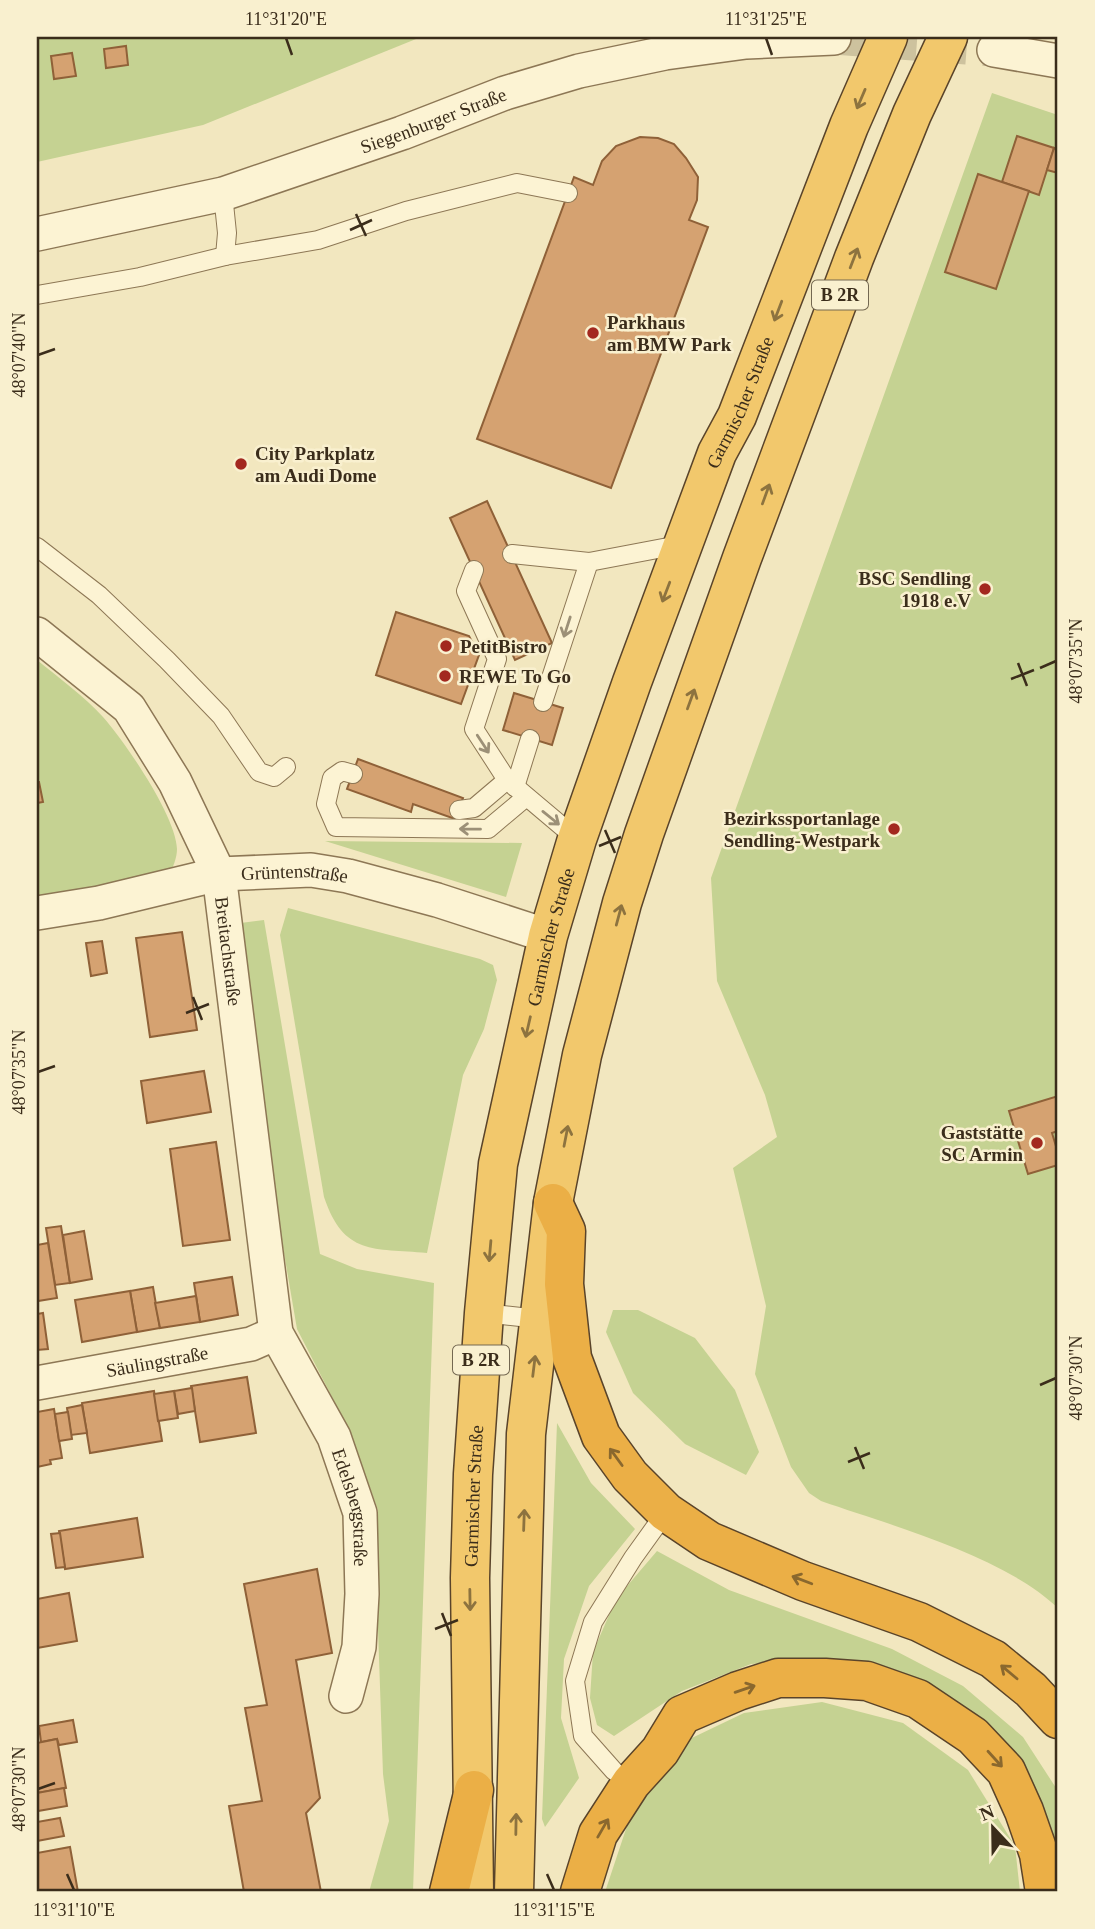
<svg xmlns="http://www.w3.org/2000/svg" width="1095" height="1929" font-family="'Times New Roman',serif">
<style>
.green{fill:#c5d292}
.building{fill:#d5a271;stroke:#8f6138;stroke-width:2}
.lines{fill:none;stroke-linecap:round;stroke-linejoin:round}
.minor-tunnel{stroke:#cdc29e;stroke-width:33;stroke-dasharray:33 17;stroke-linecap:butt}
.service-casing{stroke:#8d7755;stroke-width:20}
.minor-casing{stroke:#8d7755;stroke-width:36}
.trunk-casing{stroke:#5a442a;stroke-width:41}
.motorway-casing{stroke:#5a442a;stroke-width:41}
.service{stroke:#fcf3d3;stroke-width:18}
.minor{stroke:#fcf3d3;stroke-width:33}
.trunk{stroke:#f2c86c;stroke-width:38}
.motorway{stroke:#ebaf46;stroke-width:38}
.oneway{stroke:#8d733f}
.oneway2{stroke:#9c9077}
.oneway3{stroke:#8a682e}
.ticks{fill:none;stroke:#3b2d1b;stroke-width:2.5}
.poi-dot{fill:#a3281f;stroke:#f9f0cf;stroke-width:2.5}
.labels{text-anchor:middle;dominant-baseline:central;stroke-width:5;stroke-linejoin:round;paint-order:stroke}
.shield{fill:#f9f0cf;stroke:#746851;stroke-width:2}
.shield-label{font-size:18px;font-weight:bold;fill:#3b2d1b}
.street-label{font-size:19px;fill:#3b2d1b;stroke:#f9f0cf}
.poi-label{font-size:19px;font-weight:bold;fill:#3b2d1b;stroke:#f9f0cf;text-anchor:start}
.neatline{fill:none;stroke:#3b2d1b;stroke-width:2.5}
.ticks-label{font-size:18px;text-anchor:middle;fill:#3b2d1b}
</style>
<rect width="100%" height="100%" fill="#f2e7bf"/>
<g class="green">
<polygon points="37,37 421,37 203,125 37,162"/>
<path d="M992,93L1058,115V1608C1003,1556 893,1526 821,1501L809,1493L791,1467L755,1374L766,1306L733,1168L777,1137L765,1095L717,981L711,878Z"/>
<path d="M37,660C59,678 84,696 103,717C125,742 176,816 177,849C177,858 173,867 169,875L37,898Z"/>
<polygon points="325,841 522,843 506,897"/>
<path d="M288,908L480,959L493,965L497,980L484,1029L463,1075L427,1253C373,1248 344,1256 324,1197L280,935Z"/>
<polygon points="264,920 320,1254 357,1269 434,1283 413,1892 369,1892 389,1821 383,1774 378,1629 378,1510 349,1430 297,1329 260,1113 233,924"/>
<polygon points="613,1310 638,1310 695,1338 735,1390 759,1452 746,1475 685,1444 633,1393 606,1332"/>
<polygon points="557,1423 591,1483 635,1529 589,1586 564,1659 561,1718 579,1778 545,1827 542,1819"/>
<polygon points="657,1551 729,1590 892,1649 963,1686 1023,1737 1058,1791 1058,1850 1032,1789 821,1659 751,1664 682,1691 614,1736 597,1725 590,1698 593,1652 616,1599"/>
<polygon points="822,1702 903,1723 968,1770 1015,1846 1020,1892 605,1892 633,1808 673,1747 744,1713"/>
</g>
<g class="building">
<polygon points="126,46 128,65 106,68 104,49"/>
<polygon points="72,53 76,76 54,79 51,56"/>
<polygon points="1017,136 1054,148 1039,195 1002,182"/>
<polygon points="640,137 658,138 674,144 686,158 698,177 697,200 689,220 708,227 611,488 477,439 574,177 593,185 602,161 616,146"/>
<polygon points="1054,148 1058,150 1058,173 1047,170"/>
<polygon points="978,174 1029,191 996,289 945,272"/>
<polygon points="487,501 552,643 515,660 450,518"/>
<polygon points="396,612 469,636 479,655 461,704 376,675"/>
<polygon points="514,693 563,708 552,745 503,730"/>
<polygon points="358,759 463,798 455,819 413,804 411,812 347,789"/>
<polygon points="37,782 39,782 43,802 37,803"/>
<polygon points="182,932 197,1030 150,1037 136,938"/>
<polygon points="102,941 107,973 91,976 86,943"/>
<polygon points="204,1071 211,1112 147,1123 141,1081"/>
<polygon points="1058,1096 1058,1131 1052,1133 1058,1153 1058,1165 1028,1174 1009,1111"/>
<polygon points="216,1142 230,1240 183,1246 170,1149"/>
<polygon points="61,1226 70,1283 55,1285 46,1228"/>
<polygon points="84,1231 92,1279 70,1283 63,1235"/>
<polygon points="48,1243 57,1298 38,1301 37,1245"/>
<polygon points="232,1277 238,1315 200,1322 194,1283"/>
<polygon points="153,1287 160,1328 137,1332 130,1291"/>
<polygon points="130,1291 137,1332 82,1342 75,1300"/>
<polygon points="196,1296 200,1322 160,1328 155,1303"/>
<polygon points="43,1313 48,1349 37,1350 37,1314"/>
<polygon points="247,1377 256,1433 200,1442 191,1386"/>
<polygon points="192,1388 195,1411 178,1414 174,1391"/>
<polygon points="154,1391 162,1441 90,1453 82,1403"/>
<polygon points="174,1391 178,1418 158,1421 154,1394"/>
<polygon points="82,1405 87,1433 71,1435 67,1408"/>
<polygon points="54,1409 62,1458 50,1460 51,1464 37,1467 37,1412"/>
<polygon points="68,1412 72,1439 59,1441 55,1414"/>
<polygon points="137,1518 143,1557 65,1569 59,1531"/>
<polygon points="60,1533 65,1567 56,1568 51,1534"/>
<polygon points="317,1569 332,1653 296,1660 320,1798 306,1813 321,1892 244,1892 229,1806 262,1801 245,1708 267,1705 244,1584"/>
<polygon points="69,1593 77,1641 37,1648 37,1599"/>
<polygon points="73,1720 77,1742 59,1745 57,1739 41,1742 39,1726"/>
<polygon points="57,1739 66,1788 37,1793 37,1743"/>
<polygon points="64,1788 67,1806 38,1811 37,1793"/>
<polygon points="60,1818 64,1836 37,1841 37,1822"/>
<polygon points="70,1847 78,1892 37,1892 37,1853"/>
</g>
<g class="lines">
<polyline class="minor-tunnel" points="834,38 994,50"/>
<g class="service-casing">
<g id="service">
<polyline points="223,194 227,233 225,256"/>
<polyline points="37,295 140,277 225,256 318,240 406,211 517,183 568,193"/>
<polyline points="37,547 99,595 167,660 221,716 259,772 274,777 286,767"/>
<polyline points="512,554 589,562 684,544"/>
<polyline points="474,570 466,591 497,659 474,729 507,780 577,839"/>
<polyline points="543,702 589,562"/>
<polyline points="353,774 342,771 332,778 326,804 336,827 488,829 526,797"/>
<polyline points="515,787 530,739"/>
<polyline points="459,810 474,808 507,780"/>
<polyline points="484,1313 539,1319"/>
<polyline points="614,1771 583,1736 575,1681 593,1622 633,1558 666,1512"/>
</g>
</g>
<g class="minor-casing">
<g id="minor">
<polyline points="994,50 1058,61"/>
<path id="s1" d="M37,234L223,194L402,133L505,93L579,71L665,53L746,42L834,38"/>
<path id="s2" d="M37,634L129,708L175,782L219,874L276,1333L334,1437L360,1513L362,1594L359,1647L346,1696"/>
<path id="s3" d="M37,913L99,903L219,874L311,870L348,876L437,900L548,936"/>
<path id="s4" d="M37,1383L251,1344L276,1333"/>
</g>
</g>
<g class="trunk-casing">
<g id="trunk">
<path id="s5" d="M474,1892L470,1578L473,1474L484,1313L498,1164L548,936L577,839L632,682L717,453L737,416L849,126L888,37"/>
<polyline points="514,1892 526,1434 553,1203 582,1055 622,903 644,834 742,558 854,258 912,114 948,37"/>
</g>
</g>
<g class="motorway-casing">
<g id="motorway">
<polyline points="553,1203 566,1231 564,1284 572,1358 601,1436 630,1476 666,1512 709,1541 803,1581 919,1622 993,1659 1031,1690 1058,1719"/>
<polyline points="449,1892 474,1790"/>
<polyline points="580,1892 598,1834 631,1783 660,1751 682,1715 738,1691 778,1678 825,1678 867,1681 918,1699 973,1736 1006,1771 1024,1811 1039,1854 1045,1892"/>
</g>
</g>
<use href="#service" class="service"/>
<use href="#minor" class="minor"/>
<use href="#trunk" class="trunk"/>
<use href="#motorway" class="motorway"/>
</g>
<defs><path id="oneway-shaft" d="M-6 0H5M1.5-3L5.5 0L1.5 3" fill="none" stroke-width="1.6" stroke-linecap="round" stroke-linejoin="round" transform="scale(1.75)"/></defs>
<g class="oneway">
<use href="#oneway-shaft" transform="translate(861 99) rotate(113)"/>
<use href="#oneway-shaft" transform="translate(854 258) rotate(-69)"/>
<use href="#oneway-shaft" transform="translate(778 311) rotate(111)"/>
<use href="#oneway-shaft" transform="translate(766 494) rotate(-70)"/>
<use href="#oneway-shaft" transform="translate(666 592) rotate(111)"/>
<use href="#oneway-shaft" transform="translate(691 699) rotate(-70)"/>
<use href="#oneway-shaft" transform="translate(619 915) rotate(-75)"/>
<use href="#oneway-shaft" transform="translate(528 1027) rotate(103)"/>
<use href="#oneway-shaft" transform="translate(566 1136) rotate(-79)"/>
<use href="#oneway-shaft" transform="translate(490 1251) rotate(95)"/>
<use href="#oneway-shaft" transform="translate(534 1366) rotate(-83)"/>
<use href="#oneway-shaft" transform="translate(524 1520) rotate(-88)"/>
<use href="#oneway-shaft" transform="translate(470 1600) rotate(89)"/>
<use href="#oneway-shaft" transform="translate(516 1824) rotate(-89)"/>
</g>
<g class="oneway2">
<use href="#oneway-shaft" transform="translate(567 627) rotate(108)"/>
<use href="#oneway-shaft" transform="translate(483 744) rotate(57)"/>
<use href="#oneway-shaft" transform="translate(551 818) rotate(39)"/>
<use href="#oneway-shaft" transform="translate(470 829) rotate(-179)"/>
</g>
<g class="oneway3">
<use href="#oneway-shaft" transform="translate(616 1457) rotate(-126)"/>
<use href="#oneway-shaft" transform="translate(802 1580) rotate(-159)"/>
<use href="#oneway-shaft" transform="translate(1009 1672) rotate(-140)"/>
<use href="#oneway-shaft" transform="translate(745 1689) rotate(-19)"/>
<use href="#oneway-shaft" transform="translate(995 1759) rotate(48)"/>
<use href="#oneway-shaft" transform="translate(603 1828) rotate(-60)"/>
</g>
<path class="ticks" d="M286,38L292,55M766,38L772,55M356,214L366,236M350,230L372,220M38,355L55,349M1018,663L1027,686M1040,668L1056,661M1011,679L1034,670M605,830L615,853M599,846L621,837M193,997L202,1020M186,1013L209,1004M38,1072L55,1066M1040,1385L1056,1378M855,1447L864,1469M848,1462L870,1453M442,1613L451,1636M435,1629L458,1620M38,1789L55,1783M67,1874L74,1890M547,1874L554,1890"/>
<g class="poi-dot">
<circle cx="593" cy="333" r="7"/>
<circle cx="241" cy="464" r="7"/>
<circle cx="985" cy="589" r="7"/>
<circle cx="446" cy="646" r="7"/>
<circle cx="445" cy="676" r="7"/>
<circle cx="894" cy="829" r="7"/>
<circle cx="1037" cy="1143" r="7"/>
</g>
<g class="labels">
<g class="shield">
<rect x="812" y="280.5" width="56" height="29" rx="5"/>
<rect x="453" y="1345.5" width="56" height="29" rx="5"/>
</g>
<g class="shield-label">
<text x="840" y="295">B 2R</text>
<text x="481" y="1360">B 2R</text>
</g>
<g class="street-label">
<text stroke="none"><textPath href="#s1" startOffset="413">Siegenburger Straße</textPath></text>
<text stroke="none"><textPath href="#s5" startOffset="1530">Garmischer Straße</textPath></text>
<text stroke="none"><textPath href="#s3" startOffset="262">Grüntenstraße</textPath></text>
<text stroke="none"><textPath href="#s5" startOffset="962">Garmischer Straße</textPath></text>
<text stroke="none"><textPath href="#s2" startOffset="385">Breitachstraße</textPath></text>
<text stroke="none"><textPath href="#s4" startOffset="122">Säulingstraße</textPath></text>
<text stroke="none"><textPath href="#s5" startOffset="396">Garmischer Straße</textPath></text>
<text stroke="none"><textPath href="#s2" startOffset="962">Edelsbergstraße</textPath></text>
</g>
<g class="poi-label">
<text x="607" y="322">Parkhaus<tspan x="607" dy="22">am BMW Park</tspan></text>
<text x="255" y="453">City Parkplatz<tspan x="255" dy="22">am Audi Dome</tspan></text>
<text x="971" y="578" text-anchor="end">BSC Sendling<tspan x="971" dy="22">1918 e.V</tspan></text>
<text x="460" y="646">PetitBistro</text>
<text x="459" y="676">REWE To Go</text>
<text x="880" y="818" text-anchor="end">Bezirkssportanlage<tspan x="880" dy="22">Sendling-Westpark</tspan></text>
<text x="1023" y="1132" text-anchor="end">Gaststätte<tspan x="1023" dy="22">SC Armin</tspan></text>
</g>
</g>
<rect width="1095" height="1929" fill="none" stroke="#f9f0cf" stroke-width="77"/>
<g transform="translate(993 1828) rotate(338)" stroke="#f9f0cf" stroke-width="5" paint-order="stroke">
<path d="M0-5L12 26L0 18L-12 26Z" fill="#3b2d1b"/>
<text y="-10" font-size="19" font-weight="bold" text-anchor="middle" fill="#3b2d1b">N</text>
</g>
<rect x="38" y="38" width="1018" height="1852" class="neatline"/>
<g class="ticks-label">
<text x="286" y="25">11°31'20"E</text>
<text x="766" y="25">11°31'25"E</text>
<text transform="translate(19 355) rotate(-90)" y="6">48°07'40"N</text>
<text transform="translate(1076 661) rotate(-90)" y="6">48°07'35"N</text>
<text transform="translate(19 1072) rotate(-90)" y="6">48°07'35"N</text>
<text transform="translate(1076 1378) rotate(-90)" y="6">48°07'30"N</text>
<text transform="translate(19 1789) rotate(-90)" y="6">48°07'30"N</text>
<text x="74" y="1916">11°31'10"E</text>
<text x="554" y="1916">11°31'15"E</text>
</g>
</svg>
